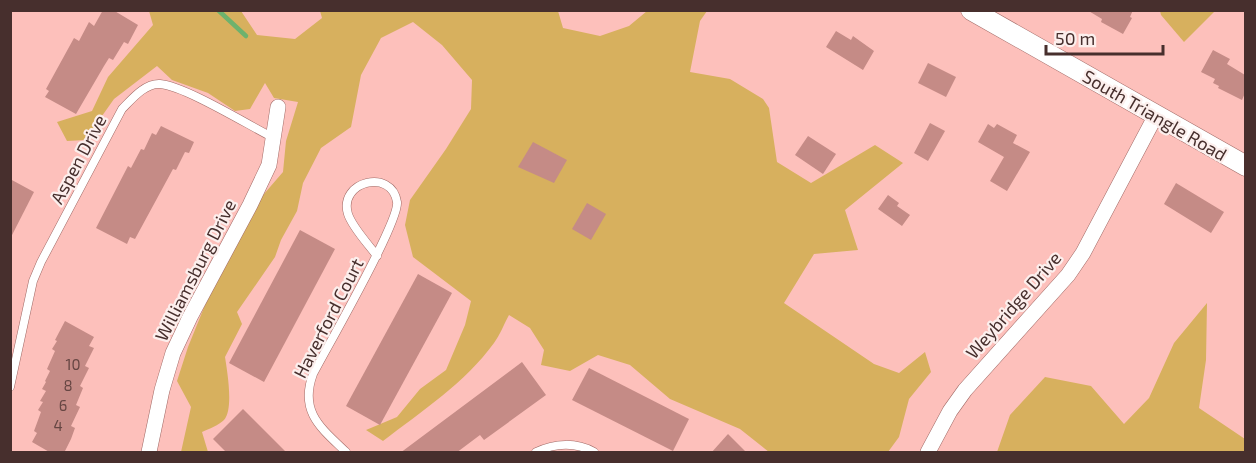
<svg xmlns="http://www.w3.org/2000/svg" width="1256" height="463" font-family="'Exo 2',sans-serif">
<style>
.green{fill:#d7b05e}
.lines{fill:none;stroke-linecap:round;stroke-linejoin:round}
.stream{stroke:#6eb26d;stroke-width:4.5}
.building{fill:#c58b86}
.service-casing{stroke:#a16a66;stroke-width:9}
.minor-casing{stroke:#a16a66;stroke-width:16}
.tertiary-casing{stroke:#a16a66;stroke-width:21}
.service{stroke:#fff;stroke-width:8}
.minor{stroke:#fff;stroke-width:15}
.tertiary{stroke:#fff;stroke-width:20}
.labels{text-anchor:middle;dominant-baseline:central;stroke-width:4.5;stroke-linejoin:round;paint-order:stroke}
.number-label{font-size:15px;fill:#664643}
.street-label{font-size:18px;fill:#472f2d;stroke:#fcefed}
</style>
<rect width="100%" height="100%" fill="#fdc0bb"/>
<g class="green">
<path d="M149,11H241L257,35L295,39L322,18L320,11H558L563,28L600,36L629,26L647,11H707L700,21L690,72L730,79L763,99L769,108L777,162L811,183L875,145L903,163L845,210L858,250L814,254L784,303L874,364L899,373L925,352L931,372L909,399L899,437L888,452H769L740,429L670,399L630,365L598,355L570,371L541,365L544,350L530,328L509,315C504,324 500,335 494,343C465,383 422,411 383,441L366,430L397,417L420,389L446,370L465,325L471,301L413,257L405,225L410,200L446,149L471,109L472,80L442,45L413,22L381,38L361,75L351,127L321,148L303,183L297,211L281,240L275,257L237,312L242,324L225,357C227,370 234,409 224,420C219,425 209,429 202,432L208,452H181L191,407L177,381L188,347L216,278L251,209L283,172L286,141L298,102L274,98L265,83L250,109L235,111L208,93L172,80L157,66L114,99L85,140L67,141L57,122L92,111L108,77L153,25Z"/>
<polygon points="1160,11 1160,10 1215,11 1184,42 1161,15"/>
<polygon points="1207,303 1206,360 1199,408 1245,439 1245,452 997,452 1010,415 1045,377 1091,386 1124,424 1149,398 1174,343"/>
</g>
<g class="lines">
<polyline class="stream" points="218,10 246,36"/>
</g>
<g class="building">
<polygon points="103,10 113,10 138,25 128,44 124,42 113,60 109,58 104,66 76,114 45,97 49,91 46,89 74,38 79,41 89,22 94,26"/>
<polygon points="1087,10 1133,10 1130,17 1132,18 1123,34 1101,22 1102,19"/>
<polygon points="836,31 851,40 853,36 874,51 863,70 826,47"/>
<polygon points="1213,50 1230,59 1227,64 1245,75 1245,93 1242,100 1218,88 1219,86 1213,83 1215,79 1201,72"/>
<polygon points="928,63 956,77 946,97 918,83"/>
<polygon points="930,123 945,131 928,161 914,153"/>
<polygon points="988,124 994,128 997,124 1017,135 1013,143 1030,152 1007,191 990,181 1004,157 978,142"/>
<polygon points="161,126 194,142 189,153 185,152 176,170 173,169 135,239 130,237 127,244 96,228 128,166 131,168 141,149 144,150 152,133 156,135"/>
<polygon points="808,136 836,154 823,174 795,155"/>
<polygon points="533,142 567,160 554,183 518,167"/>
<polygon points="10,179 34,192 10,239"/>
<polygon points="1176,183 1224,212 1211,233 1164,204"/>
<polygon points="888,195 899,203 897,206 910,215 902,226 878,209"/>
<polygon points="587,203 606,214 591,240 572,229"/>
<polygon points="300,230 335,249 264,382 229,363"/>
<polygon points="418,274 452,293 380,425 346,406"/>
<polygon points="65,321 94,337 89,346 94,348 85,366 89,368 80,386 83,388 76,405 80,407 71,426 75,428 71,439 64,453 51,453 32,442 37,433 34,431 41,412 38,410 43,402 40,401 46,391 42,389 46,382 45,381 50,371 47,369 55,351 52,349 57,341 55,340"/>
<polygon points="522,362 546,395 484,440 480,435 456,453 400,453"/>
<polygon points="589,368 689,419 673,451 572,400"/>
<polygon points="243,409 287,453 227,453 213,439"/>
<polygon points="728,434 747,453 711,453"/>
</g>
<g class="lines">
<g class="service-casing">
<g id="service">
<path d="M10,387L33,281L41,262L122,109C132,99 145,83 160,84C185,86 248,125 274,138"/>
<path d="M346,452C321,428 299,412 313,374C326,349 400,221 397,202C392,168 338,181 348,214C352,227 369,245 377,256"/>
<path d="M536,452C555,443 576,442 594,452"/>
</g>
</g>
<g class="minor-casing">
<g id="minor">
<polyline points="149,452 162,390 173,353 190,317 250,205 269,165 278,107"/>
<polyline points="928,452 950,411 965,390 1068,275 1083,253 1156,115"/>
</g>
</g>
<g class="tertiary-casing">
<polyline id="tertiary" points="971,10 1246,166"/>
</g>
<use href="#service" class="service"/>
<use href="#minor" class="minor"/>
<use href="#tertiary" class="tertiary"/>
</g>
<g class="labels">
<g class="number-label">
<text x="73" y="364">10</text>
<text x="68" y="385">8</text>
<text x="63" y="405">6</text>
<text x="58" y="425">4</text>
</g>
<g class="street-label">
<text transform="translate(1155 115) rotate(30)">South Triangle Road</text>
<text transform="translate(78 159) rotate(-62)">Aspen Drive</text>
<text transform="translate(195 270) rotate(-63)">Williamsburg Drive</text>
<text transform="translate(1013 305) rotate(-49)">Weybridge Drive</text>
<text transform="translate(328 318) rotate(-63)">Haverford Court</text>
</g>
</g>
<rect width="1256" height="463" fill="none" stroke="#472f2d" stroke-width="24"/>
<path d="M1046 45v9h117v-9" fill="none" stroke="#472f2d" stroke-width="3"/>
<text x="1055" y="45" font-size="18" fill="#472f2d" stroke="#fcefed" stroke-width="4.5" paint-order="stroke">50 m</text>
</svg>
